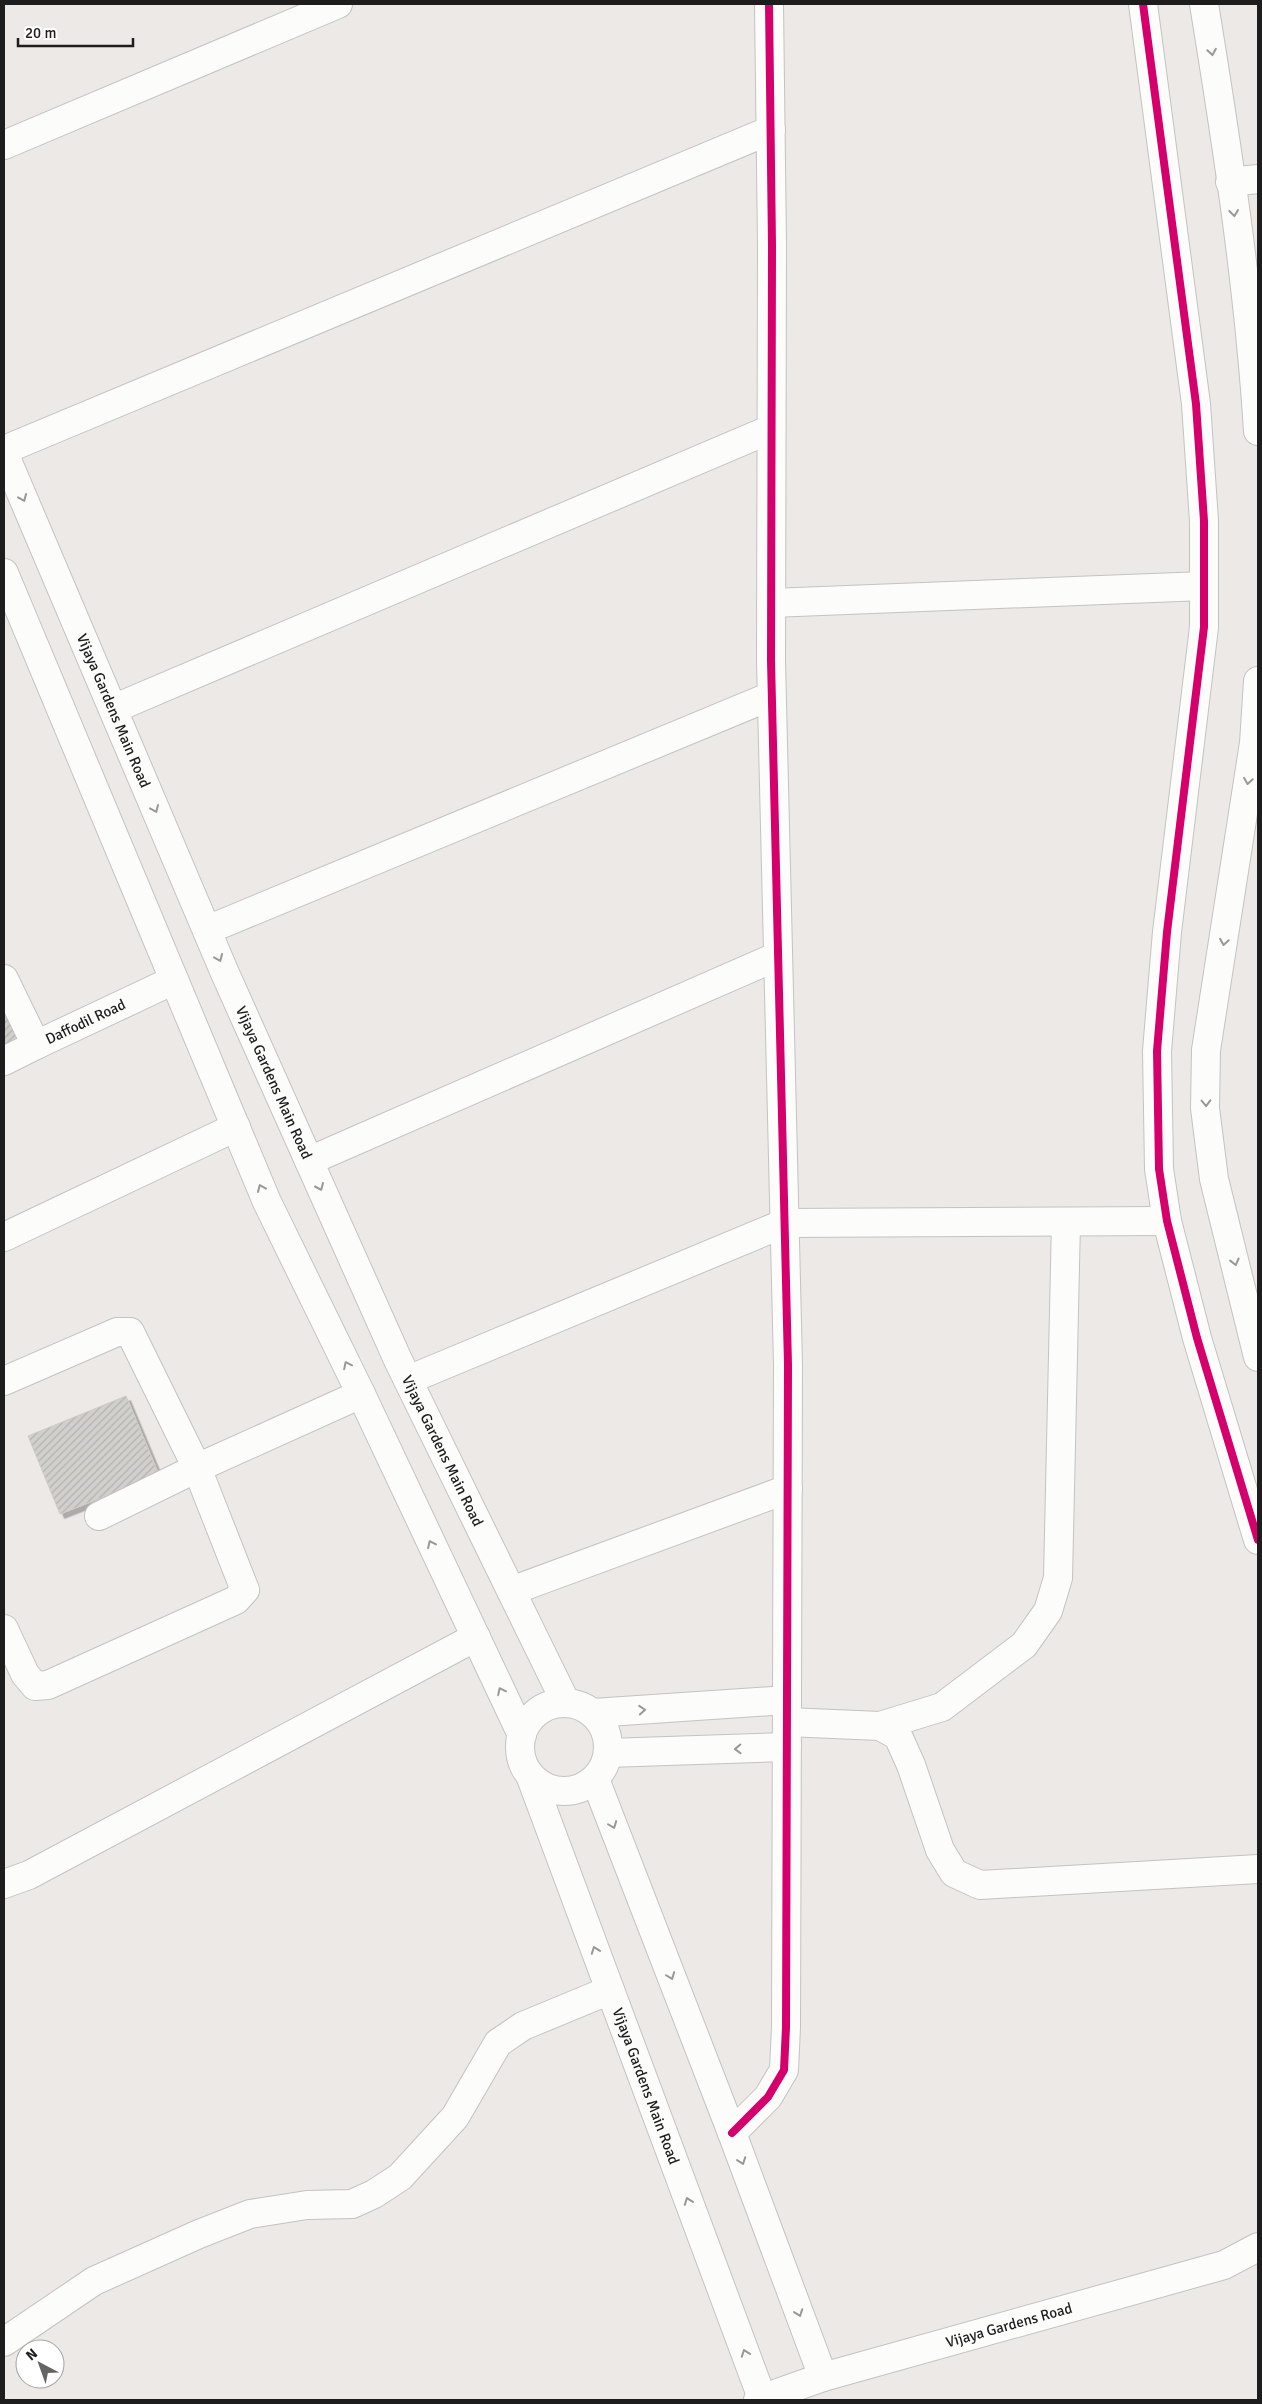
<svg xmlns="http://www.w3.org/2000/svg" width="1262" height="2404" font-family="Signika,sans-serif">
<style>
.building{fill:url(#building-hatch);stroke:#cfcbc7;filter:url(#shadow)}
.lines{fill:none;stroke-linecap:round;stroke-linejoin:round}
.street-casing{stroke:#c4c3c2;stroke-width:30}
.street{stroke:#fcfcfb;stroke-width:28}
.cycleway-casing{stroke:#fff;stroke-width:11}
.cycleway{stroke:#d6006c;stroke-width:8}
.oneway{stroke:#989897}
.labels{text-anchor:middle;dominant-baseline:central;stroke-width:4;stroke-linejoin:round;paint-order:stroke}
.street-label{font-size:15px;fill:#1d1d1d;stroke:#fff}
</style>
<defs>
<pattern id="building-hatch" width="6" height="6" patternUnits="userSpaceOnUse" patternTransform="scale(1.25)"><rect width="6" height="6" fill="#d2d0cd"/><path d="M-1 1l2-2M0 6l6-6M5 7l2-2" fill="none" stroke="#b4b2b0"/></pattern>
<filter id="shadow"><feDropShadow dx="4.5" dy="4.5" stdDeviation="0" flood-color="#0004"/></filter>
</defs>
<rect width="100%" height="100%" fill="#ece9e6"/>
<g class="building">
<polygon points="4,1010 22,1045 4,1053"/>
<polygon points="126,1396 159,1475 60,1514 28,1436"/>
</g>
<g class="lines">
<g class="street-casing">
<g id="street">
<polyline points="1143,4 1196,404 1204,521 1204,627 1167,932 1157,1051 1159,1169 1167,1221 1197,1338 1258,1540"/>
<path d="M1204,4C1227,145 1249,288 1258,431"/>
<polyline points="4,145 338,4"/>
<polyline points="1230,182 1258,179"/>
<polyline points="4,450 771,130"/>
<path id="s1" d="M4,453L224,971L398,1360L566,1703"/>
<polyline points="4,573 267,1202 361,1394 522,1735"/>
<polyline points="771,603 1204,586"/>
<polyline points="1258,681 1254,743 1206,1050 1205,1108 1214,1179 1258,1357"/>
<polyline points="113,709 771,429"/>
<polyline points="207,930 771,696"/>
<path id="s2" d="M4,979L36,1045L174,980"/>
<polyline points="4,1061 36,1045"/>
<polyline points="309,1161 778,956"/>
<polyline points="4,1237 236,1127"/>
<polyline points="408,1380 785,1223 1167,1221"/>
<polyline points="4,1381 117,1332 130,1332 197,1468 245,1590 236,1600 48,1685 35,1686 25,1674 4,1629"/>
<polyline points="99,1516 197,1468 361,1394"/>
<polyline points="511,1591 788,1489"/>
<circle cx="564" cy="1747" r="44"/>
<polyline points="593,1713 787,1700"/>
<polyline points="787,1722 880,1726 898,1736 911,1765 940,1850 954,1873 980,1885 1258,1869"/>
<polyline points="880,1726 942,1707 1024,1645 1048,1611 1058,1578 1066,1222"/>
<polyline points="608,1753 787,1747"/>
<path id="s3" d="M530,1775L762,2398"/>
<polyline points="595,1779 732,2133 823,2377"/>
<polyline points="4,1884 29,1875 476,1637"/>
<polyline points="732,2133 768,2097 784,2070 786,2027 788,1365 771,661 772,246 769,4"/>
<polyline points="4,2342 94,2281 199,2234 250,2214 307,2205 352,2204 374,2194 400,2177 455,2117 498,2043 523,2026 610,1990"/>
<path id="s4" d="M758,2400L823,2377L1224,2265L1258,2247"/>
</g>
</g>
<use href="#street" class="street"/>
<g class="cycleway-casing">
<g id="cycleway">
<polyline points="1143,4 1196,404 1204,521 1204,627 1167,932 1157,1051 1159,1169 1167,1221 1197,1338 1258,1540"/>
<polyline points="732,2133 768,2097 784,2070 786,2027 788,1365 771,661 772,246 769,4"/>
</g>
</g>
<use href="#cycleway" class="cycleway"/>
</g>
<defs><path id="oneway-chevron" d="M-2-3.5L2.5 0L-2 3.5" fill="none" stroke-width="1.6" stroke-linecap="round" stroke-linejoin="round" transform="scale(1.25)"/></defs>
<g class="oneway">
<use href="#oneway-chevron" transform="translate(1212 52) rotate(81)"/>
<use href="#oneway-chevron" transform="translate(1234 213) rotate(83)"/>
<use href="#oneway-chevron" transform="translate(23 498) rotate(67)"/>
<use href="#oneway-chevron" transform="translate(1248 781) rotate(99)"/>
<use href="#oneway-chevron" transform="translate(155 809) rotate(67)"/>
<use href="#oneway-chevron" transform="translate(1224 942) rotate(99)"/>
<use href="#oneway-chevron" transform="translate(219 958) rotate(67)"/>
<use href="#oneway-chevron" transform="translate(1206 1103) rotate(89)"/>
<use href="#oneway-chevron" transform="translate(320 1187) rotate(66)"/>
<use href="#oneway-chevron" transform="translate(261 1188) rotate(-113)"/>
<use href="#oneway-chevron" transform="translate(1235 1262) rotate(76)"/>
<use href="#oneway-chevron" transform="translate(347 1365) rotate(-116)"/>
<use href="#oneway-chevron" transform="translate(431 1544) rotate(-115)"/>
<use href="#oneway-chevron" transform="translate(501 1691) rotate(-116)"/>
<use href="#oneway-chevron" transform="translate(642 1710) rotate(-4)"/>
<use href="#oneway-chevron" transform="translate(738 1749) rotate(178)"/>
<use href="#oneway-chevron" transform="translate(613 1825) rotate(69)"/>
<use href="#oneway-chevron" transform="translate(595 1950) rotate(-110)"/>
<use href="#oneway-chevron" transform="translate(671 1976) rotate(69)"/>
<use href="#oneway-chevron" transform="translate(742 2161) rotate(70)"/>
<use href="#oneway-chevron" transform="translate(688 2201) rotate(-110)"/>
<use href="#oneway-chevron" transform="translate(799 2313) rotate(70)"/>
<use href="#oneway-chevron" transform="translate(745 2353) rotate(-110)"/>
</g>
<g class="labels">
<g class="street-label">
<text stroke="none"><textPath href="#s1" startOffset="280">Vijaya Gardens Main Road</textPath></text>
<text stroke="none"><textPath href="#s2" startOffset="128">Daffodil Road</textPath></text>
<text stroke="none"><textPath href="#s1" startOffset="685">Vijaya Gardens Main Road</textPath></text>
<text stroke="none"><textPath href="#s1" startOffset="1090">Vijaya Gardens Main Road</textPath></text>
<text stroke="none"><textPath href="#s3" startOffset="332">Vijaya Gardens Main Road</textPath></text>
<text stroke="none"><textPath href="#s4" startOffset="262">Vijaya Gardens Road</textPath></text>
</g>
</g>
<rect width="1262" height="2404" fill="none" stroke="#1d1d1d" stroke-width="10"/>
<g transform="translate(40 2364) rotate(319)"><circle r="24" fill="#ffffff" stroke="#a5a5a5"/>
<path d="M0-4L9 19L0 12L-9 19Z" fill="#656463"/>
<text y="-8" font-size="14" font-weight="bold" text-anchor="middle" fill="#1d1d1d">N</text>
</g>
<path d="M18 38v8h115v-8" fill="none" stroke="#1d1d1d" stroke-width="2.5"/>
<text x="25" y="38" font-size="15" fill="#1d1d1d" stroke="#ffffff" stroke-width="4" paint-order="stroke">20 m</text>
</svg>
